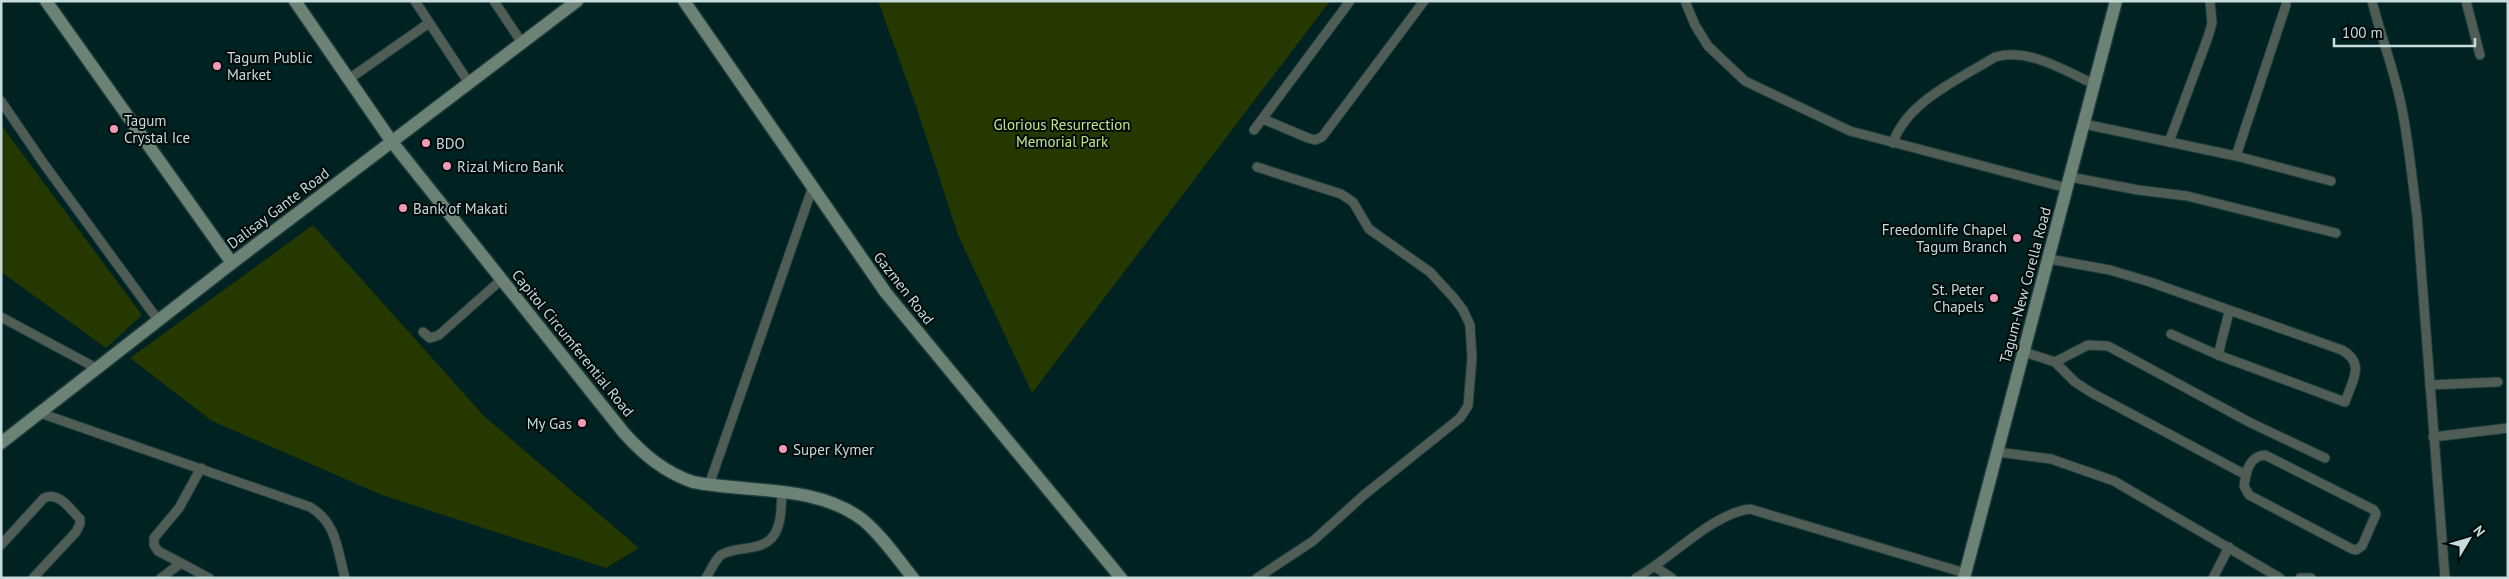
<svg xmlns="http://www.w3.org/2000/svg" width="2509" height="579" font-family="'PT Sans',sans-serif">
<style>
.green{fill:#253800}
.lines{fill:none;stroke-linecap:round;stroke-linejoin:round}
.street-casing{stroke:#1c3c3c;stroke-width:11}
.secondary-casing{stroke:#1c3c3c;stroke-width:15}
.street{stroke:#4f5d55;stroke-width:9}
.secondary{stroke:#6b8275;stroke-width:12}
.poi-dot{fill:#f09ab4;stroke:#000a0a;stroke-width:2}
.labels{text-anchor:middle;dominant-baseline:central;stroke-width:4;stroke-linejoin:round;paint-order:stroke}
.poi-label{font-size:15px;fill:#c5dcdb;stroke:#000a0a;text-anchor:start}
.park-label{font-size:15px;fill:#c0e986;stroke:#000a0a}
.street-label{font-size:15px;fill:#c5dcdb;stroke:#000a0a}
</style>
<rect width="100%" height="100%" fill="#022"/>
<g class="green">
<polygon points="878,1 1330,1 1032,393 958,235 916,106"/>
<polygon points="1,125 142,315 106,348 1,272"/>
<polygon points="313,225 484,416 639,548 606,568 382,495 212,421 130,358"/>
</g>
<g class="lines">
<g class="street-casing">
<g id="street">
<polyline points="415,1 469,83"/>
<polyline points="494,1 522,43"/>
<polyline points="1685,1 1695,25 1708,46 1745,81 1850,131 2067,188"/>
<path d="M2372,1C2381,37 2395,72 2402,109C2409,144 2412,180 2417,215L2445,578"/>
<polyline points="2466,1 2480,55"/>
<polyline points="349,79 429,23"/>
<polyline points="1,101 44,164 158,320"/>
<polyline points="1263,119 1308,138 1315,140 1322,137 1424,1"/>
<polyline points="2084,124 2236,156 2331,181"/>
<polyline points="1254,130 1350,1"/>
<polyline points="2169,142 2208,37 2212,23 2210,1"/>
<path d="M1893,143C1907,101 1960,79 1995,57C2028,47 2065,71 2094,84"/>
<polyline points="2236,156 2286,5"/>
<polyline points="1257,167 1341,194 1353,202 1369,229 1430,272 1454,298 1463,310 1470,325 1472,358 1468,406 1460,418 1364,495 1313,541 1257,578"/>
<polyline points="2070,177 2138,190 2187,196 2336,233"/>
<path d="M2049,259L2110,270L2150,282L2342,350C2366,364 2352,381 2345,402L2218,355L2171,334"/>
<polyline points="1,317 98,369"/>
<polyline points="423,332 430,338 439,335 501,280"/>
<polyline points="2024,352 2055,362 2075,382 2092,393 2246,475"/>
<polyline points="2218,355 2229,312"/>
<polyline points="2055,362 2088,345 2108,346 2251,423 2325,458"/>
<polyline points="2430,385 2498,382"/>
<path d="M40,413L310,507C337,523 337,549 345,578"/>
<polyline points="2433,437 2508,428"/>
<polyline points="1997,452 2051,459 2114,481 2280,578"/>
<path d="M2265,455L2374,510L2376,514L2362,546L2356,550L2352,549L2249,495L2244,486C2246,472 2249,456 2265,455Z"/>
<polyline points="709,485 812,189"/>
<path d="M1,545L44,498C59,491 70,509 80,519V524L76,532L33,578"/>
<polyline points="181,563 158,551 154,545 154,538 179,508 201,468"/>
<polyline points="1655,567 1672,578"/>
<polyline points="161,578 181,563 209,578"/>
<path d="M706,578C711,570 714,561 721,555C736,545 762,553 774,535C782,523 781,506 782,493"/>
<path d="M1636,578C1669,560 1713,513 1750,509L1965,573"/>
<polyline points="2213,578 2229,547"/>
<polyline points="2300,578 2311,578"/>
</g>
</g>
<g class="secondary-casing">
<g id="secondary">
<polyline points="46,1 232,263"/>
<path d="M295,1L392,142L624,433C644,455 664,472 693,482C748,493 816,484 863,520C882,536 897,558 913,578"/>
<polyline points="684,1 886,293 1121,578"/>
<polyline points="1,443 232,263 577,1"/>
<polyline points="1964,578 2116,1"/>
</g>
</g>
<use href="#street" class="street"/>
<use href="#secondary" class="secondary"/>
</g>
<g class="poi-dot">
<circle cx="217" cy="66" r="5"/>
<circle cx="114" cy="129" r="5"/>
<circle cx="426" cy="143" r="5"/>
<circle cx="447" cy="166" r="5"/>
<circle cx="403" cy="208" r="5"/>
<circle cx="2017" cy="238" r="5"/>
<circle cx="1994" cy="298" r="5"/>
<circle cx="582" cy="423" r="5"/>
<circle cx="783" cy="449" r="5"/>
</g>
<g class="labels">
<g class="poi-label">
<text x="227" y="57">Tagum Public<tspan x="227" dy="17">Market</tspan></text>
<text x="124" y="120">Tagum<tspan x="124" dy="17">Crystal Ice</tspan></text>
<text x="436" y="143">BDO</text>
<text x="457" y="166">Rizal Micro Bank</text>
<text x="413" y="208">Bank of Makati</text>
<text x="2007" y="229" text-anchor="end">Freedomlife Chapel<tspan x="2007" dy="17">Tagum Branch</tspan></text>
<text x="1984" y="289" text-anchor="end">St. Peter<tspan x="1984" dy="17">Chapels</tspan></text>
<text x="572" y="423" text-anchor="end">My Gas</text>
<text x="793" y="449">Super Kymer</text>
</g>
<g class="park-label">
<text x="1062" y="124">Glorious Resurrection<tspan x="1062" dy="17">Memorial Park</tspan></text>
</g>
<g class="street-label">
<text transform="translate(278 208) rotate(-37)">Dalisay Gante Road</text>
<text transform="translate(2025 285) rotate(-75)">Tagum-New Corella Road</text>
<text transform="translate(904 288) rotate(52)">Gazmen Road</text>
<text transform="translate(573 343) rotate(51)">Capitol Circumferential Road</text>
</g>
</g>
<rect width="2509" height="579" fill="none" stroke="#c5dcdb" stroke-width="5"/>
<g transform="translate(2469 539) rotate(52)" stroke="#000a0a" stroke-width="4" paint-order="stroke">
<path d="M0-4L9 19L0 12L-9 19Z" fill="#c5dcdb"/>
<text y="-8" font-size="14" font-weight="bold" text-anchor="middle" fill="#c5dcdb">N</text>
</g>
<path d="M2334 38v8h141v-8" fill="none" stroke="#c5dcdb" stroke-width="2.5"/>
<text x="2342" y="38" font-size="15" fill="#c5dcdb" stroke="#000a0a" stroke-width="4" paint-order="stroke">100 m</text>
</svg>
